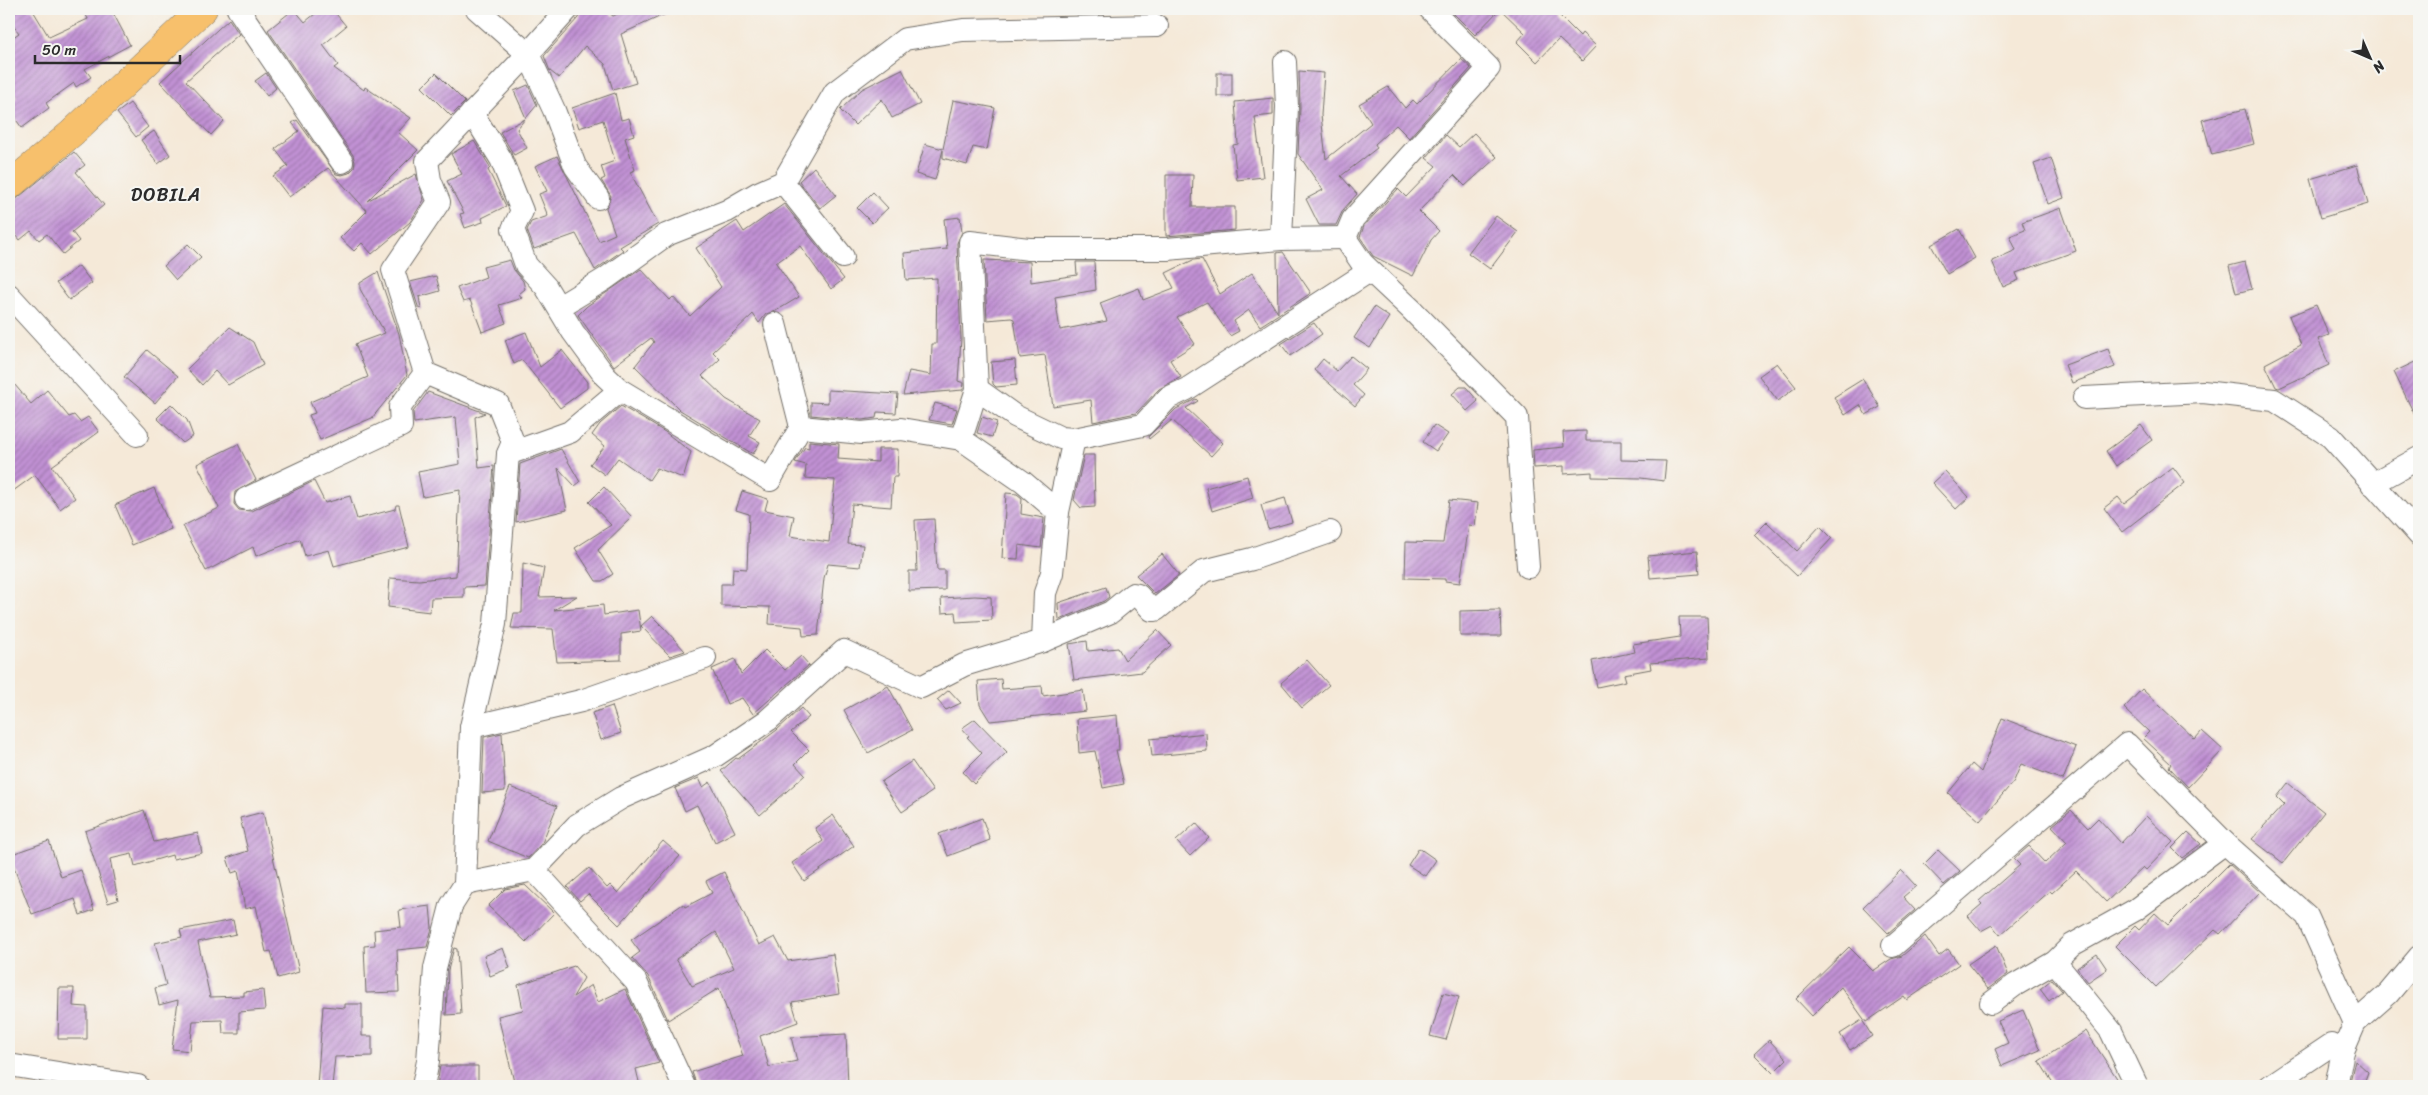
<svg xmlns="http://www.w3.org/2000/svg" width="2428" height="1095" font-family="Sriracha,sans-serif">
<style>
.building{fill:url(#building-hatch);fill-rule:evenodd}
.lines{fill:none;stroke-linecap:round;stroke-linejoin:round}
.minor-casing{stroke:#726e68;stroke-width:24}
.primary-casing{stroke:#726e68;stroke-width:29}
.minor{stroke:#fff;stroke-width:22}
.primary{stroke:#f7c06c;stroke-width:28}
.labels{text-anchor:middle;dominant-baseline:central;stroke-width:4;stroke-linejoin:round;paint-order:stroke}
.quarter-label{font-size:19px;letter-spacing:1px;fill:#2b2b2b;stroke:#f6f6f2}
</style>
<defs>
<pattern id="building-hatch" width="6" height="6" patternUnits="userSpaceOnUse" patternTransform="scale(1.25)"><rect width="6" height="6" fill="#c191d4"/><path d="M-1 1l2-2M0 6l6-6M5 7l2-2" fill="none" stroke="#9d77ac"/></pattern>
</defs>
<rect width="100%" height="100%" fill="#f6f6f2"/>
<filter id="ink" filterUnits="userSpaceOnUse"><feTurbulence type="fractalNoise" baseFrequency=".02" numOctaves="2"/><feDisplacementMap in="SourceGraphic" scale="10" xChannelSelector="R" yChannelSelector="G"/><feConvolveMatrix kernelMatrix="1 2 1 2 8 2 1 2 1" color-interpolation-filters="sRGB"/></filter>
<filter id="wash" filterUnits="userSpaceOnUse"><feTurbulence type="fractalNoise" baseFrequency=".0096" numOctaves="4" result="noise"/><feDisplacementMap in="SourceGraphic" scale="20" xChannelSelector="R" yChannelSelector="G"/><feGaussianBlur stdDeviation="1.12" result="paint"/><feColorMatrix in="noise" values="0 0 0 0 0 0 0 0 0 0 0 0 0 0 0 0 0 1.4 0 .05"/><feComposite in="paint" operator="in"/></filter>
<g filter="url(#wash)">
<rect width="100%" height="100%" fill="#f5e9d8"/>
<g id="blocks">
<g class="building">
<polygon points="9,9 32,9 49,37 88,19 86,15 99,9 111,9 130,45 85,69 91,77 76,87 74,83 46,103 49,108 22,128 9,110 9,103 17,97 9,87 9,40 19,33 9,20"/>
<polygon points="294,9 305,22 321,9 332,9 346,26 323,45 338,65 334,68 364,90 365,87 411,118 398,132 418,150 367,201 416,174 424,200 410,222 372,254 362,243 354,251 340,238 367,211 328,168 289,197 273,176 288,166 275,149 299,131 292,123 297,120 336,174 342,175 349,173 354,168 355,162 353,155 268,30"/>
<polygon points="581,9 604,9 613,16 629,9 677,9 621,34 636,83 613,90 605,64 585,46 559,78 550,71 544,56 578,18"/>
<polygon points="1453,9 1553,9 1580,36 1582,33 1596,46 1582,61 1559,39 1537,62 1517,42 1525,33 1500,9 1475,35 1451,11"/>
<polygon points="229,19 239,34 186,81 224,121 211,135 160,82"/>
<polygon points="1461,59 1471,68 1409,138 1396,125 1375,144 1377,148 1341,176 1357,194 1343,210 1336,225 1319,225 1306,199 1323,190 1298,154 1300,108 1299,71 1324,73 1321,115 1326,159 1371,123 1359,104 1388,87 1405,108 1413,100 1417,104"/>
<polygon points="902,69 920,104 892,118 882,99 855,125 840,110 862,89"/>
<polygon points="266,73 276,88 267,96 255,81"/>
<polygon points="436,73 465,102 451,116 422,87"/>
<rect x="1217" y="73" width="15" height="23"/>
<polygon points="528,85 537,105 526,118 514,91"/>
<polygon points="615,93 621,120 629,118 634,135 625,138 635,170 630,172 658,224 620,247 623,250 595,270 576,234 534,249 527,230 531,222 548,216 539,194 547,191 535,166 557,156 599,241 615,234 606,208 611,196 601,180 605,178 601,166 615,161 603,120 579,128 572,108"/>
<polygon points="1273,98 1273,115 1255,117 1263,177 1237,180 1233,145 1238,144 1235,102"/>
<polygon points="953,100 995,108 987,150 973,147 967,165 943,158 943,150 935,180 916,174 925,144 943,149"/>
<polygon points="130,103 148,127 136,137 117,113"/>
<polygon points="2245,109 2254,144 2212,155 2202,120"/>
<polygon points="525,119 517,129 527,148 514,155 500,132"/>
<polygon points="154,131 170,155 158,164 141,140"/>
<polygon points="1474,133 1497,157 1465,186 1454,175 1419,211 1439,231 1431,240 1413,276 1373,256 1360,237 1364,226 1398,189 1406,197 1436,166 1426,158 1446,135 1459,147"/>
<polygon points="474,141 489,165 490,168 488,170 506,206 482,218 483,222 465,228 460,214 464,213 447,181 462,174 451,154"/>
<polygon points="74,152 85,165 76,172 104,205 72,232 79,241 63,254 47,234 39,240 31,231 20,240 9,226 9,205"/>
<polygon points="2051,158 2064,198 2048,204 2034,164"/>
<polygon points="2357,165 2368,204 2321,218 2310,179"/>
<polygon points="814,167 836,195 820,208 799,181"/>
<polygon points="1166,175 1193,175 1192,207 1235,207 1235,230 1166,236"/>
<polygon points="873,192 888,208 872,223 857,208"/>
<polygon points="784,204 844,279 831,289 800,246 776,263 799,297 776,311 766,314 759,323 753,314 713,352 720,359 702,376 726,399 760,419 749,436 760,442 753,454 680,410 635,366 654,342 651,338 614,366 578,315 587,306 641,269 670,300 673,297 690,316 721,287 696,248 737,221 744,232"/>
<polygon points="2061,208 2076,251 2016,273 2019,280 2003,287 1992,261 2016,250 2010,236 2025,230 2022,222"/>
<polygon points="1496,216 1518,232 1490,269 1468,253"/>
<polygon points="960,217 962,232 957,243 961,339 958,381 964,383 963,390 903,395 909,371 931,375 932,344 936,344 937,278 906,280 904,253 947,249 944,219"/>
<polygon points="1959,229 1975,258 1947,274 1931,245"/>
<polygon points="188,244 201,257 176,280 164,266"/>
<polygon points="1283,252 1311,293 1260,326 1249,310 1234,321 1239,331 1230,336 1207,302 1177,317 1195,344 1170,360 1181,377 1159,389 1136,413 1093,422 1091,400 1053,406 1045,355 1020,358 1014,319 1011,318 987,320 984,260 1030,262 1031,282 1077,275 1076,262 1094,262 1096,290 1055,297 1060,330 1107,321 1100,303 1139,288 1143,300 1174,288 1166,273 1193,260 1202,259 1220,294 1252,273 1278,313 1277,253"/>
<polygon points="510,260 514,270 523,281 525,289 519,294 522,298 499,305 506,323 482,332 470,300 463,302 457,288 486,277 483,267"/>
<polygon points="2245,262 2252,289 2236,293 2229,266"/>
<polygon points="79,266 92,283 69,300 56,283"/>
<polygon points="378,272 399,334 407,375 372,418 320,440 309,415 315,413 310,402 368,377 355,344 385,333 360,289 360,283"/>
<polygon points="436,276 440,291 419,297 421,308 419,309 410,282"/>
<polygon points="2316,305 2329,335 2318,339 2329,365 2279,388 2276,387 2265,364 2301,345 2289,316"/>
<polygon points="1374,307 1389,317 1370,348 1354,338"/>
<polygon points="1314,323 1322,334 1290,356 1281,344"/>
<polygon points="230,327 253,342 263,365 228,385 215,371 202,385 187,369"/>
<polygon points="526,332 540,367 562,350 587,382 587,388 560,408 522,360 514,364 505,340"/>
<polygon points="2108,349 2115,367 2072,383 2065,365"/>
<polygon points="147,350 178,376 155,403 124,377"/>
<polygon points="1351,356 1367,369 1353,385 1364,395 1355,406 1314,370 1323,359 1337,371"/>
<polygon points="1015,360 1017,385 996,387 993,384 991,362"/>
<polygon points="2419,360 2419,424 2394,372"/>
<polygon points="1777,363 1796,387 1778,401 1759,376"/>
<polygon points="9,378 31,404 47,390 69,417 74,415 80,422 88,417 99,432 52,466 75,498 60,509 35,475 9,494"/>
<polygon points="1863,379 1880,407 1866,415 1860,405 1845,415 1834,397"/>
<polygon points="1460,387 1466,387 1478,401 1467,411 1452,394"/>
<polygon points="828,390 898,394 896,413 877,412 876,418 862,420 811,415 811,402 828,403"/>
<polygon points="428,392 485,413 475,417 479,468 494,466 485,586 464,587 464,597 431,598 430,612 388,607 390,578 419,580 456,576 460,490 423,497 418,472 460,464 456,417 414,423 413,412"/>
<polygon points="1196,399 1198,401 1186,408 1223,443 1211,456 1172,420 1149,439 1148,437 1176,409"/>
<polygon points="935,403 957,409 952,424 929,420"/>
<polygon points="171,404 187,420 193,436 183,443 157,418"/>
<polygon points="621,406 665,432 691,452 683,478 657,468 649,480 618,458 605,475 590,464 605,446 592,435 600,424"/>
<polygon points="982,417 997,422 992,437 977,433"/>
<polygon points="1434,425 1448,434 1436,451 1423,442"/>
<polygon points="2141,425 2152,440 2116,466 2106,451"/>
<polygon points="1586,431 1586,441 1621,441 1621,460 1666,461 1664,481 1641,478 1592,477 1592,472 1564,474 1564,466 1534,468 1533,450 1564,447 1563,432"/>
<polygon points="809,441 839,444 838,459 878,462 878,449 898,449 897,477 893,477 891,507 852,504 848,544 863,545 860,567 828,564 824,578 818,635 803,636 802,627 769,624 770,607 721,606 721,584 732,584 733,568 747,569 749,514 736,510 742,491 768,499 765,510 794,516 790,536 829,542 835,480 805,478 806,465 795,462 805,447 809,448"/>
<polygon points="238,444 256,480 235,492 234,504 239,510 252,511 314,481 325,503 350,496 357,519 395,509 396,505 399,505 409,547 334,566 329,550 305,556 300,539 256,556 253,547 206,571 183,526 219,508 197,464"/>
<polygon points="561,449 580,482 575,486 558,468 567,510 516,522 520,464"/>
<polygon points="1084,455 1094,455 1095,507 1081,508 1074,500"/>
<polygon points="2173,467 2185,483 2122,532 2104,508 2118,497 2124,504"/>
<polygon points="1945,471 1969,497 1956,509 1932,483"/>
<polygon points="1247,476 1253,498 1212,511 1206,488"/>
<polygon points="604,487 632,517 598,550 613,574 602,581 596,581 575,548 611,525 589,502"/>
<polygon points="154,488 171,529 132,545 115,505"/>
<polygon points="1006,493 1017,494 1022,498 1021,514 1044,518 1041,548 1019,545 1018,559 1002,558"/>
<polygon points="1285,498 1292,522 1268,529 1261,505"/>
<polygon points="1449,500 1478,503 1475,526 1469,525 1460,583 1445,581 1445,579 1405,578 1406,542 1443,543"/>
<polygon points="934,519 937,570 945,570 945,590 909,591 909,571 917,571 915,520"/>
<polygon points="1767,522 1797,551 1820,526 1832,538 1797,576 1754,535"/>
<polygon points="1697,551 1699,574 1650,578 1648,556"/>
<polygon points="1162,554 1179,575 1155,594 1136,575"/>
<polygon points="523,563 544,568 539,597 577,596 554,610 603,605 604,615 638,610 641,631 621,634 621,660 557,662 553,629 511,628 514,613 522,613"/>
<polygon points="1106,587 1109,597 1104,601 1059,620 1058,603"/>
<polygon points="975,596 991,597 992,620 956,622 955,612 942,613 941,598"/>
<polygon points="1500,610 1501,636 1460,636 1460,611"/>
<polygon points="652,616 664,628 685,651 670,656 641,626"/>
<polygon points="1679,617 1707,617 1709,658 1650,663 1651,669 1624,674 1626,681 1597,687 1592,661 1635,652 1633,644 1680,637"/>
<polygon points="1157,630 1171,645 1142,672 1074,680 1069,644 1087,641 1088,651 1118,648 1125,660"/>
<polygon points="765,650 785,670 801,656 809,665 753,714 742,698 727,704 712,669 735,659 741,674"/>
<polygon points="1307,660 1329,685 1302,708 1281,683"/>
<polygon points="1001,679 1002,689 1042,686 1043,696 1083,690 1086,711 990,721 980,705 978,681"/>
<polygon points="888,686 912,730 868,753 844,710"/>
<polygon points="2142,689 2195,739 2202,731 2223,750 2188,787 2169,767 2171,764 2143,738 2149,732 2124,708"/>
<polygon points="949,690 961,703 946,710 937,700"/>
<polygon points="612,706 621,733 601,740 592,713"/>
<polygon points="801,708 809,717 791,732 809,750 795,764 805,775 760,815 721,771 736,758 738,759 777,730"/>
<polygon points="1117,715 1119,750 1116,750 1124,784 1103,788 1095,751 1079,753 1077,719"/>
<polygon points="2002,718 2076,747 2063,780 2021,764 2014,781 1980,821 1948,793 1972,764 1981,772"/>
<polygon points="975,719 1007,752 974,784 963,772 982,753 967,737 969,736 962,728"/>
<polygon points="502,733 505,791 482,793 484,737"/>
<polygon points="1206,733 1207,751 1152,756 1150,739"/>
<polygon points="912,761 933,791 902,812 881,782"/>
<polygon points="699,778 703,787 710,782 735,832 715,842 697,805 685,811 675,788"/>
<polygon points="2288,783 2324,812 2283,863 2252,839 2284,804 2277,797"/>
<polygon points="510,787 557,806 542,843 528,858 488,841"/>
<polygon points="144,810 154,842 198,833 202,853 173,859 172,855 135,866 132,854 110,859 118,900 108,903 85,831"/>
<polygon points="2071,810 2088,828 2098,818 2121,843 2146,816 2173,842 2146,870 2143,867 2106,902 2076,871 2052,893 2050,891 2000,935 1992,925 1981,931 1968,916 1982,904 1979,901 2020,865 2014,859 2029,846 2045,863 2067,842 2052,826"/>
<polygon points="263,812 299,972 278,978 271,951 266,952 256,906 245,909 238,871 232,873 227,858 248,851 240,818"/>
<polygon points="833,815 854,846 804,881 792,863 823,841 815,828"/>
<polygon points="982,818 990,840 948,856 939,834"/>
<polygon points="1196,823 1209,838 1190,856 1176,841"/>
<polygon points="2188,832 2201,844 2182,858 2172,848"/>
<polygon points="49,841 61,877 81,870 94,910 80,915 75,899 32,914 9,855"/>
<polygon points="663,841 680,856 619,925 588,894 580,901 567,887 589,868 607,888 610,885 618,893"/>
<polygon points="1419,848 1436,860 1425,876 1408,865"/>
<polygon points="1938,850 1960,871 1944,885 1924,864"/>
<polygon points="2229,864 2260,892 2220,934 2215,930 2156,987 2115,946 2135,926 2139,930 2155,913 2168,925"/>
<polygon points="1901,870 1916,886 1903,897 1915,910 1888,933 1863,907"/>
<path d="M724,872L759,945L775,937L788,961L833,954L839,994L792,1002L798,1022L760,1036L769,1067L797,1061L791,1037L846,1034L848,1086H697L692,1072L743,1056L719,988L668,1020L648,976L632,958L640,952L631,940L683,904L685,907L712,893L706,881ZM716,932L734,968L692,986L676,959Z"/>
<polygon points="525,885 554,913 526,942 488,906 505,889"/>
<polygon points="430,906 432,928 427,947 397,950 399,992 366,993 364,946 375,945 374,930 401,927 399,910"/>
<polygon points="233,920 236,934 198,942 210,997 244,996 244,992 263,990 265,1010 239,1012 239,1033 223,1033 222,1020 193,1021 190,1051 172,1049 178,1000 159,1005 155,988 166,985 155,943 182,937 180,930"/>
<polygon points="1925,936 1939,956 1948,949 1959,964 1907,1000 1904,996 1866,1022 1841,987 1812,1016 1796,999 1849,947 1873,971 1891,959 1902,956"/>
<polygon points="1996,945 2008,974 1988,989 1968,964"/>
<polygon points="454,948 457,949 461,1014 446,1015 448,970"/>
<polygon points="503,948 510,968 490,976 484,956"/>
<polygon points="2097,954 2107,969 2088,982 2077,968"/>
<polygon points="574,966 584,978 573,997 591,985 598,1002 625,989 659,1063 636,1069 640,1086 515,1086 498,1016 523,1010 518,985"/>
<polygon points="2052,979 2062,991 2049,1001 2040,989"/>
<polygon points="59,988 74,988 73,1006 87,1007 87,1039 58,1039"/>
<polygon points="1443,993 1459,997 1446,1040 1430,1036"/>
<polygon points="345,1004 362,1004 362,1036 372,1036 372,1056 335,1057 332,1086 317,1086 323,1006 345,1008"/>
<polygon points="2023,1010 2040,1050 2002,1066 1995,1049 2008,1043 1998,1021"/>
<polygon points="1862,1020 1872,1036 1850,1050 1840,1034"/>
<polygon points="2086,1031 2122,1086 2055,1086 2039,1061"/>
<polygon points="1769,1040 1787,1059 1773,1073 1754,1054"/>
<polygon points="2355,1060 2368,1072 2363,1086 2349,1086"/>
<polygon points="440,1066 478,1066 478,1086 437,1086"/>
</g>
</g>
</g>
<g filter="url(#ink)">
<use href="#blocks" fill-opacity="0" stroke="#726e68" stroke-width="1"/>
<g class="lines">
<g class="minor-casing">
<g id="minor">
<polyline points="238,9 342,162"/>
<polyline points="568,9 528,54 554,110 575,166 598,198"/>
<polyline points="1430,9 1489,68 1353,219 1345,238 1362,263 1411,309 1517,417 1528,567"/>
<polyline points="472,113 501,159 522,211 513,229 526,265 546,287 573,332 605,376 620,390 770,480 801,427 862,433 901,429 961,439 977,389 970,242 1029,249 1167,249 1281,239 1345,238"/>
<polyline points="783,182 843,257"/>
<polyline points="1281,239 1287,107 1285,62"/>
<polyline points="9,295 137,435"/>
<polyline points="559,307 605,279 666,235 727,211 758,193 783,182 835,92 905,39 963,30 1157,26"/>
<polyline points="775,324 801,427"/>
<polyline points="977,389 1015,416 1061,438 1074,439 1143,425 1168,398 1187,389 1368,272 1362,263"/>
<polyline points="2084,398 2203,392 2274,400 2331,437 2419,535"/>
<polyline points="961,439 1023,482 1058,512"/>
<polyline points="508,454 570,432 620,390"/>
<polyline points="2372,484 2419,458"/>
<polyline points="246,499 401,426 400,407 425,373"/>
<polyline points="1043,641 1111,612 1133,594 1138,595 1152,610 1156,610 1204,571 1252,559 1330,532"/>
<polyline points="471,727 581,701 705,658"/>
<polyline points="534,870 636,982 684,1086"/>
<polyline points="465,884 534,870 577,825 621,798 715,756 768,720 844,651 921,687 964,665 1043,641 1045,593 1052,573 1058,512 1074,439"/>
<polyline points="1893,946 2127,744 2225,843 2307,916 2355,1023"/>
<polyline points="2055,962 2111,1031 2137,1086"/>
<polyline points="1991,1003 2015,985 2055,962 2072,945 2135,910 2225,843"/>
<polyline points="9,1065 138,1086"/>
<polyline points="423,1086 428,1061 435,968 451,906 465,884 471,727 495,624 508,454 513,442 498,404 425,373 393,270 439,202 430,180 427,161 528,54 477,9"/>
<polyline points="2270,1086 2331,1045 2343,1051"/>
<polyline points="2336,1086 2343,1051 2355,1023 2388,994 2419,957"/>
</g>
</g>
<g class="primary-casing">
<polyline id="primary" points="9,186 72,133 203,9"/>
</g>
<use href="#minor" class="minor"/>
<use href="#primary" class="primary"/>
</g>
</g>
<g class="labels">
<g class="quarter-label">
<text x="166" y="194">DOBILA</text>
</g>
</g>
<rect width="2428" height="1095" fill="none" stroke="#f6f6f2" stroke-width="30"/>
<g transform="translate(2370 58) rotate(135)" stroke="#f6f6f2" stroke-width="4" paint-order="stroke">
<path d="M0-4L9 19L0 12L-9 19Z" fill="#2b2b2b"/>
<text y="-8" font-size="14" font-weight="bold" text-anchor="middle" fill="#2b2b2b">N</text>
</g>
<path d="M35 55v8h145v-8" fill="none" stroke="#2b2b2b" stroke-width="2.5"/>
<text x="42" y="55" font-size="15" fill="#2b2b2b" stroke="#f6f6f2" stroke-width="4" paint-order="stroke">50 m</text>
</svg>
